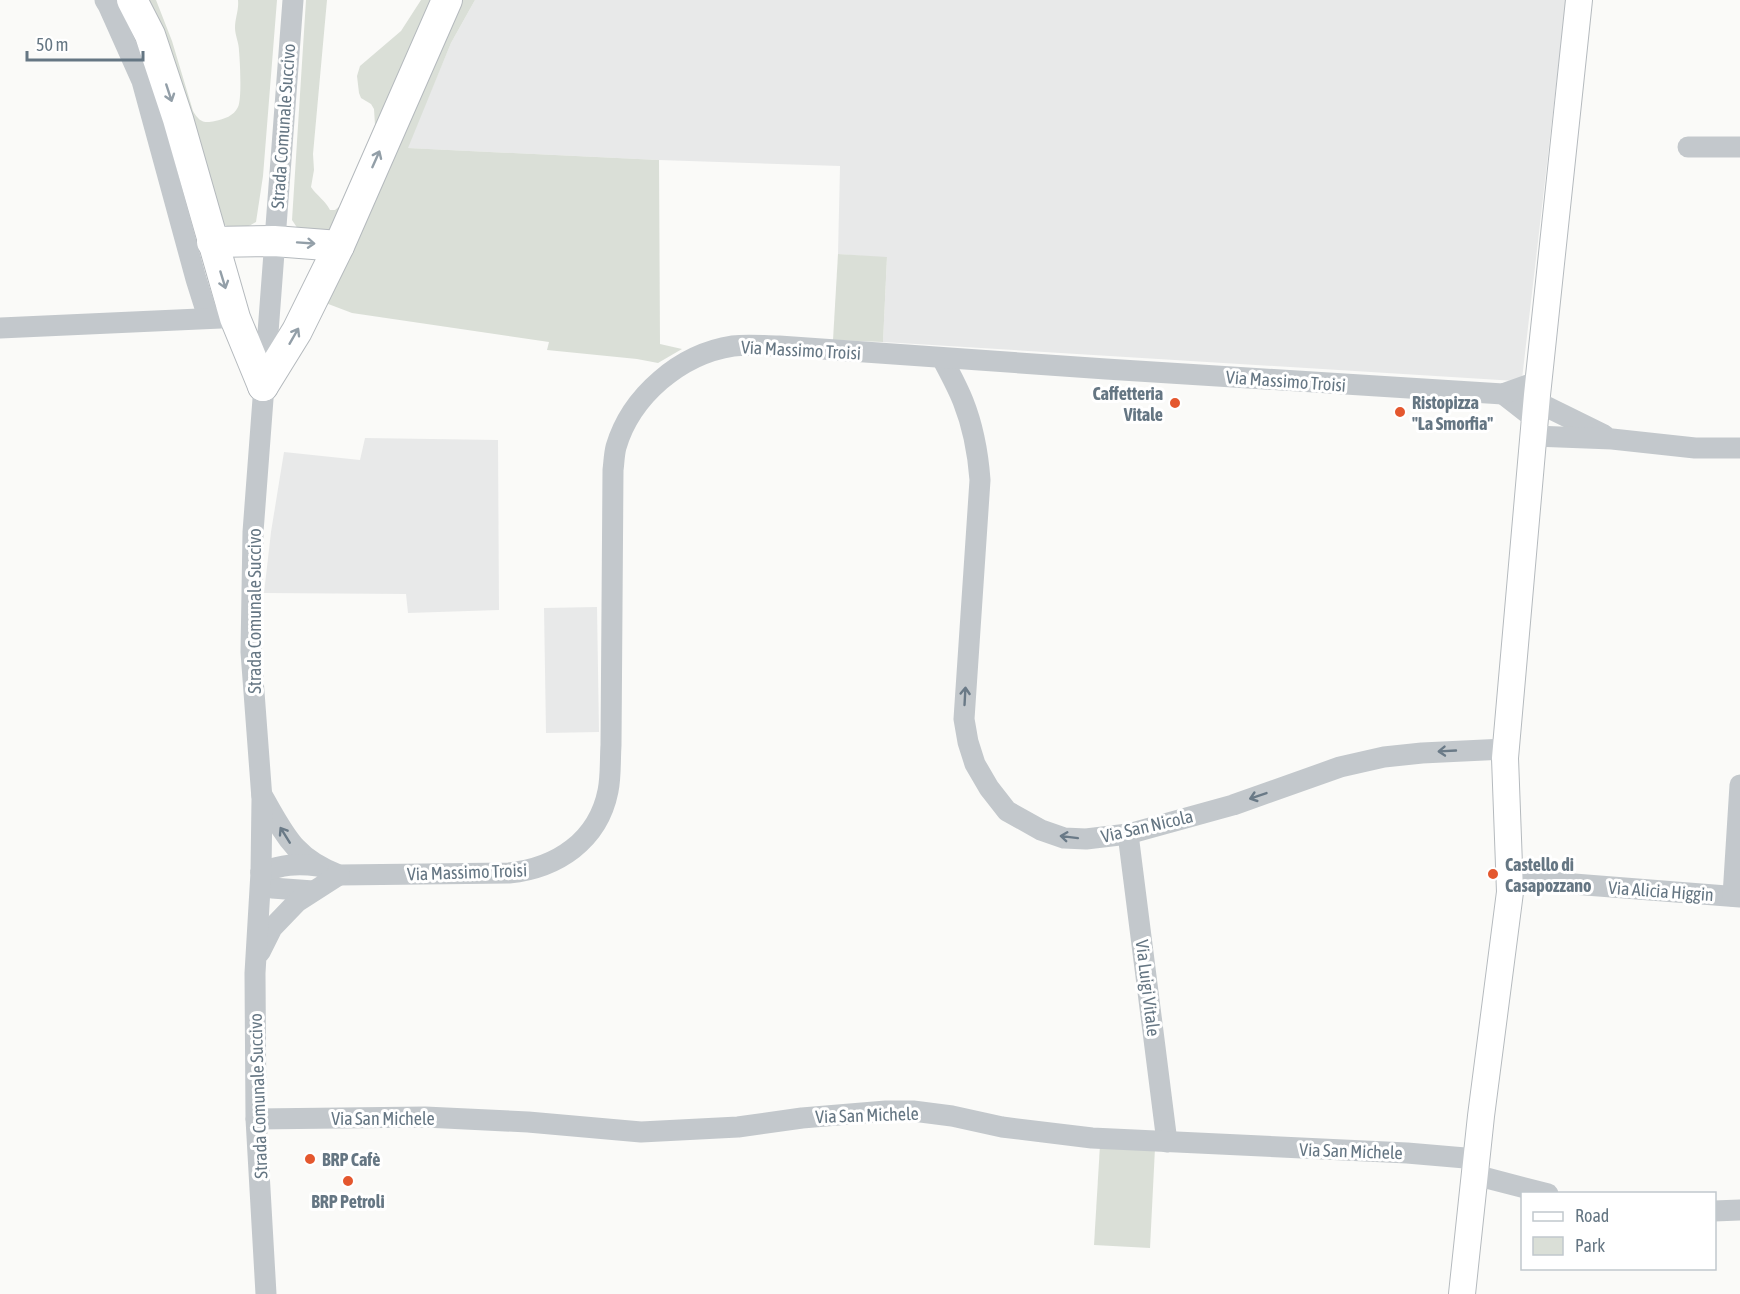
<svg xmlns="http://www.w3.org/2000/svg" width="1740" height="1294" font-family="'Asap Condensed',sans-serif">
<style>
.built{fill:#e8e9e9}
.green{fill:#dadfd7}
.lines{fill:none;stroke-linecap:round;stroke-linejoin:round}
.major-casing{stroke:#b5babe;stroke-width:28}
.highway-casing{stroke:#b4b9bd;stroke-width:32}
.minor{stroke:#c3c8cc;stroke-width:21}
.major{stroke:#fff;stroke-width:26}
.highway{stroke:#fff;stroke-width:30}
.oneway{stroke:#939fa8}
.oneway2{stroke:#6a7a87}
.poi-dot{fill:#e4572e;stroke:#fff;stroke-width:2}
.labels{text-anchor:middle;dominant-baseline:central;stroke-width:6;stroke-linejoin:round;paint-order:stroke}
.street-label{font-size:18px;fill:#657683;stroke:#fff}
.poi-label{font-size:18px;font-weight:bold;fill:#657683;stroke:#fff;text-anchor:start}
</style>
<rect width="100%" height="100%" fill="#fafaf8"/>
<g class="built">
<polygon points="475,0 1566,0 1522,379 1516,381 883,342 887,258 838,254 840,166 659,160 407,148 451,43"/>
<polygon points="365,438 498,440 499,610 408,613 406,594 264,593 271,532 284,452 360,460"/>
<polygon points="597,607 599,732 546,733 544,608"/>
</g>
<g class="green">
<path d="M144,0H156L172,41L193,111C199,121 203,124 215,121C224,119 234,116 238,107C242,100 240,60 239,51C239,43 235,35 235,28C235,18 239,10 238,0H277L263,176L256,222C242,230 238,231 222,224Z"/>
<path d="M306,0H327L313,154L314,170L311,187C317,196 325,200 330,210H335L340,206L375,125L374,109L371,104L361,98L359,93L357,76L360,66L401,31L421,0H435L330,234L300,232L292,220Z"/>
<polygon points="456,0 475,0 451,43 408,148 659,160 660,344 682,349 658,363 637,359 547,350 549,342 352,313 323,302"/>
<polygon points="838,254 887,257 883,342 833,340"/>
<polygon points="1100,1145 1155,1148 1150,1248 1094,1245"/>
</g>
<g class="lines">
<g class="major-casing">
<polyline id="major" points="1462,1294 1481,1116 1510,892 1505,758 1537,395 1579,0"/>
</g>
<g class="highway-casing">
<g id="highway">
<polyline points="132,0 150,35 178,119 235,318 263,386"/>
<polyline points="212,242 274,241 339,246"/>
<polyline points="263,386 297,331 339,246 447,0"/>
</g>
</g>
<g class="minor">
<polyline points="105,0 108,5 142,81 196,279 208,317"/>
<polyline points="1688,147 1740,147"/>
<polyline points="0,328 221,318"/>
<path d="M942,358C949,372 957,386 963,401C973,426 978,453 980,480L964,719L968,742L975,764L989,788L1007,811L1041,830L1064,838L1086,839L1128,834L1233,805L1340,767L1384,757L1422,753L1505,749"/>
<polyline points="1503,394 1535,419"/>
<polyline points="1537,402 1604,435"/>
<polyline points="1534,436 1612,439 1695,448 1740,448"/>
<path d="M262,795C285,835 294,858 339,875L509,873C557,868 598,841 608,791C611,777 610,760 611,745L613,470C614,463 614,455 616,447C631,396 680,354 733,346C748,344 764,346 779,346L1106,369L1503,394L1539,381"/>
<polyline points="1128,834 1167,1142"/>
<polyline points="261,872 272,888 313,891"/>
<path d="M261,872C283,865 295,863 318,866"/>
<polyline points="1510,879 1740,897"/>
<polyline points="1733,896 1740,785"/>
<polyline points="260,952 272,928 297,902 339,875"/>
<polyline points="256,1119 425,1117 528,1122 641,1132 738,1127 802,1118 886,1111 913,1111 952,1116 1002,1127 1092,1138 1407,1153 1477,1159"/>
<polyline points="1475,1175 1548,1194"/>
<polyline points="1714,1211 1740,1210"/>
<polyline points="266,1294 256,1119 255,973 261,872 262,799 251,652 253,532 293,0"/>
</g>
<use href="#major" class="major"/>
<use href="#highway" class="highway"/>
</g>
<defs><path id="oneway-shaft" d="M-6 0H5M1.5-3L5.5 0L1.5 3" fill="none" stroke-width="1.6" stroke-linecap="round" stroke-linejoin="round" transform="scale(1.5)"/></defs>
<g class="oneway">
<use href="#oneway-shaft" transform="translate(169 93) rotate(72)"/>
<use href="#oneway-shaft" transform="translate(376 159) rotate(-66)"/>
<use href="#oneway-shaft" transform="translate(306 243) rotate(4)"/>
<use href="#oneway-shaft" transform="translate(223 280) rotate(73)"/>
<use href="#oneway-shaft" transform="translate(294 336) rotate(-60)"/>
</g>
<g class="oneway2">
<use href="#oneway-shaft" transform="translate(965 696) rotate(-87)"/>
<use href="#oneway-shaft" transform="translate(1447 751) rotate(177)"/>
<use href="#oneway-shaft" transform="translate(1258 796) rotate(161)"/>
<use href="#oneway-shaft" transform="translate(285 835) rotate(-122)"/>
<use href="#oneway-shaft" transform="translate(1069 837) rotate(-173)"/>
</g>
<g class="poi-dot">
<circle cx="1175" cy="403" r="6"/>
<circle cx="1400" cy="412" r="6"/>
<circle cx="1493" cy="874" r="6"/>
<circle cx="310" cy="1159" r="6"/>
<circle cx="348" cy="1181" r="6"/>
</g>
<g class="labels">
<g class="street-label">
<text transform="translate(283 126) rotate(-86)">Strada Comunale Succivo</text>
<text transform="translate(801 350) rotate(3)">Via Massimo Troisi</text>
<text transform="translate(1286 381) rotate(4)">Via Massimo Troisi</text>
<text transform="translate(254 611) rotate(-90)">Strada Comunale Succivo</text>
<text transform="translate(1147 826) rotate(-13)">Via San Nicola</text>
<text transform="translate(467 872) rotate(-2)">Via Massimo Troisi</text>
<text transform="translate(1661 891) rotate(4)">Via Alicia Higgin</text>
<text transform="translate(1148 988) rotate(83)">Via Luigi Vitale</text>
<text transform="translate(258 1096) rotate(-92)">Strada Comunale Succivo</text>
<text transform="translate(867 1115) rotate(-2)">Via San Michele</text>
<text x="383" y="1118">Via San Michele</text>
<text transform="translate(1351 1151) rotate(2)">Via San Michele</text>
</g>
<g class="poi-label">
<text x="1163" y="393" text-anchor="end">Caffetteria<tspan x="1163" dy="21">Vitale</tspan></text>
<text x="1412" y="402">Ristopizza<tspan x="1412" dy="21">"La Smorfia"</tspan></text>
<text x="1505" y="864">Castello di<tspan x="1505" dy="21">Casapozzano</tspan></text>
<text x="322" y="1159">BRP Cafè</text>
<text x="348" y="1201" text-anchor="middle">BRP Petroli</text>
</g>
</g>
<rect x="1521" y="1192" width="195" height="78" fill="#ffffff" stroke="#c1c8cd" stroke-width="1.5"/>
<rect x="1533" y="1212" width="30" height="9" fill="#ffffff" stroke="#c1c8cd" stroke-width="1.5"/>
<text x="1575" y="1222" font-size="18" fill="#657683">Road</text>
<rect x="1533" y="1237" width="30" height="18" fill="#dadfd7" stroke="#c1c8cd" stroke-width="1.5"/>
<text x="1575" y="1252" font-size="18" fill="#657683">Park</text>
<path d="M27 51v9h116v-9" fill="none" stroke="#657683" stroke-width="3"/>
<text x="36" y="51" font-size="18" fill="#657683" stroke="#ffffff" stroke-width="4.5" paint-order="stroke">50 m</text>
</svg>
